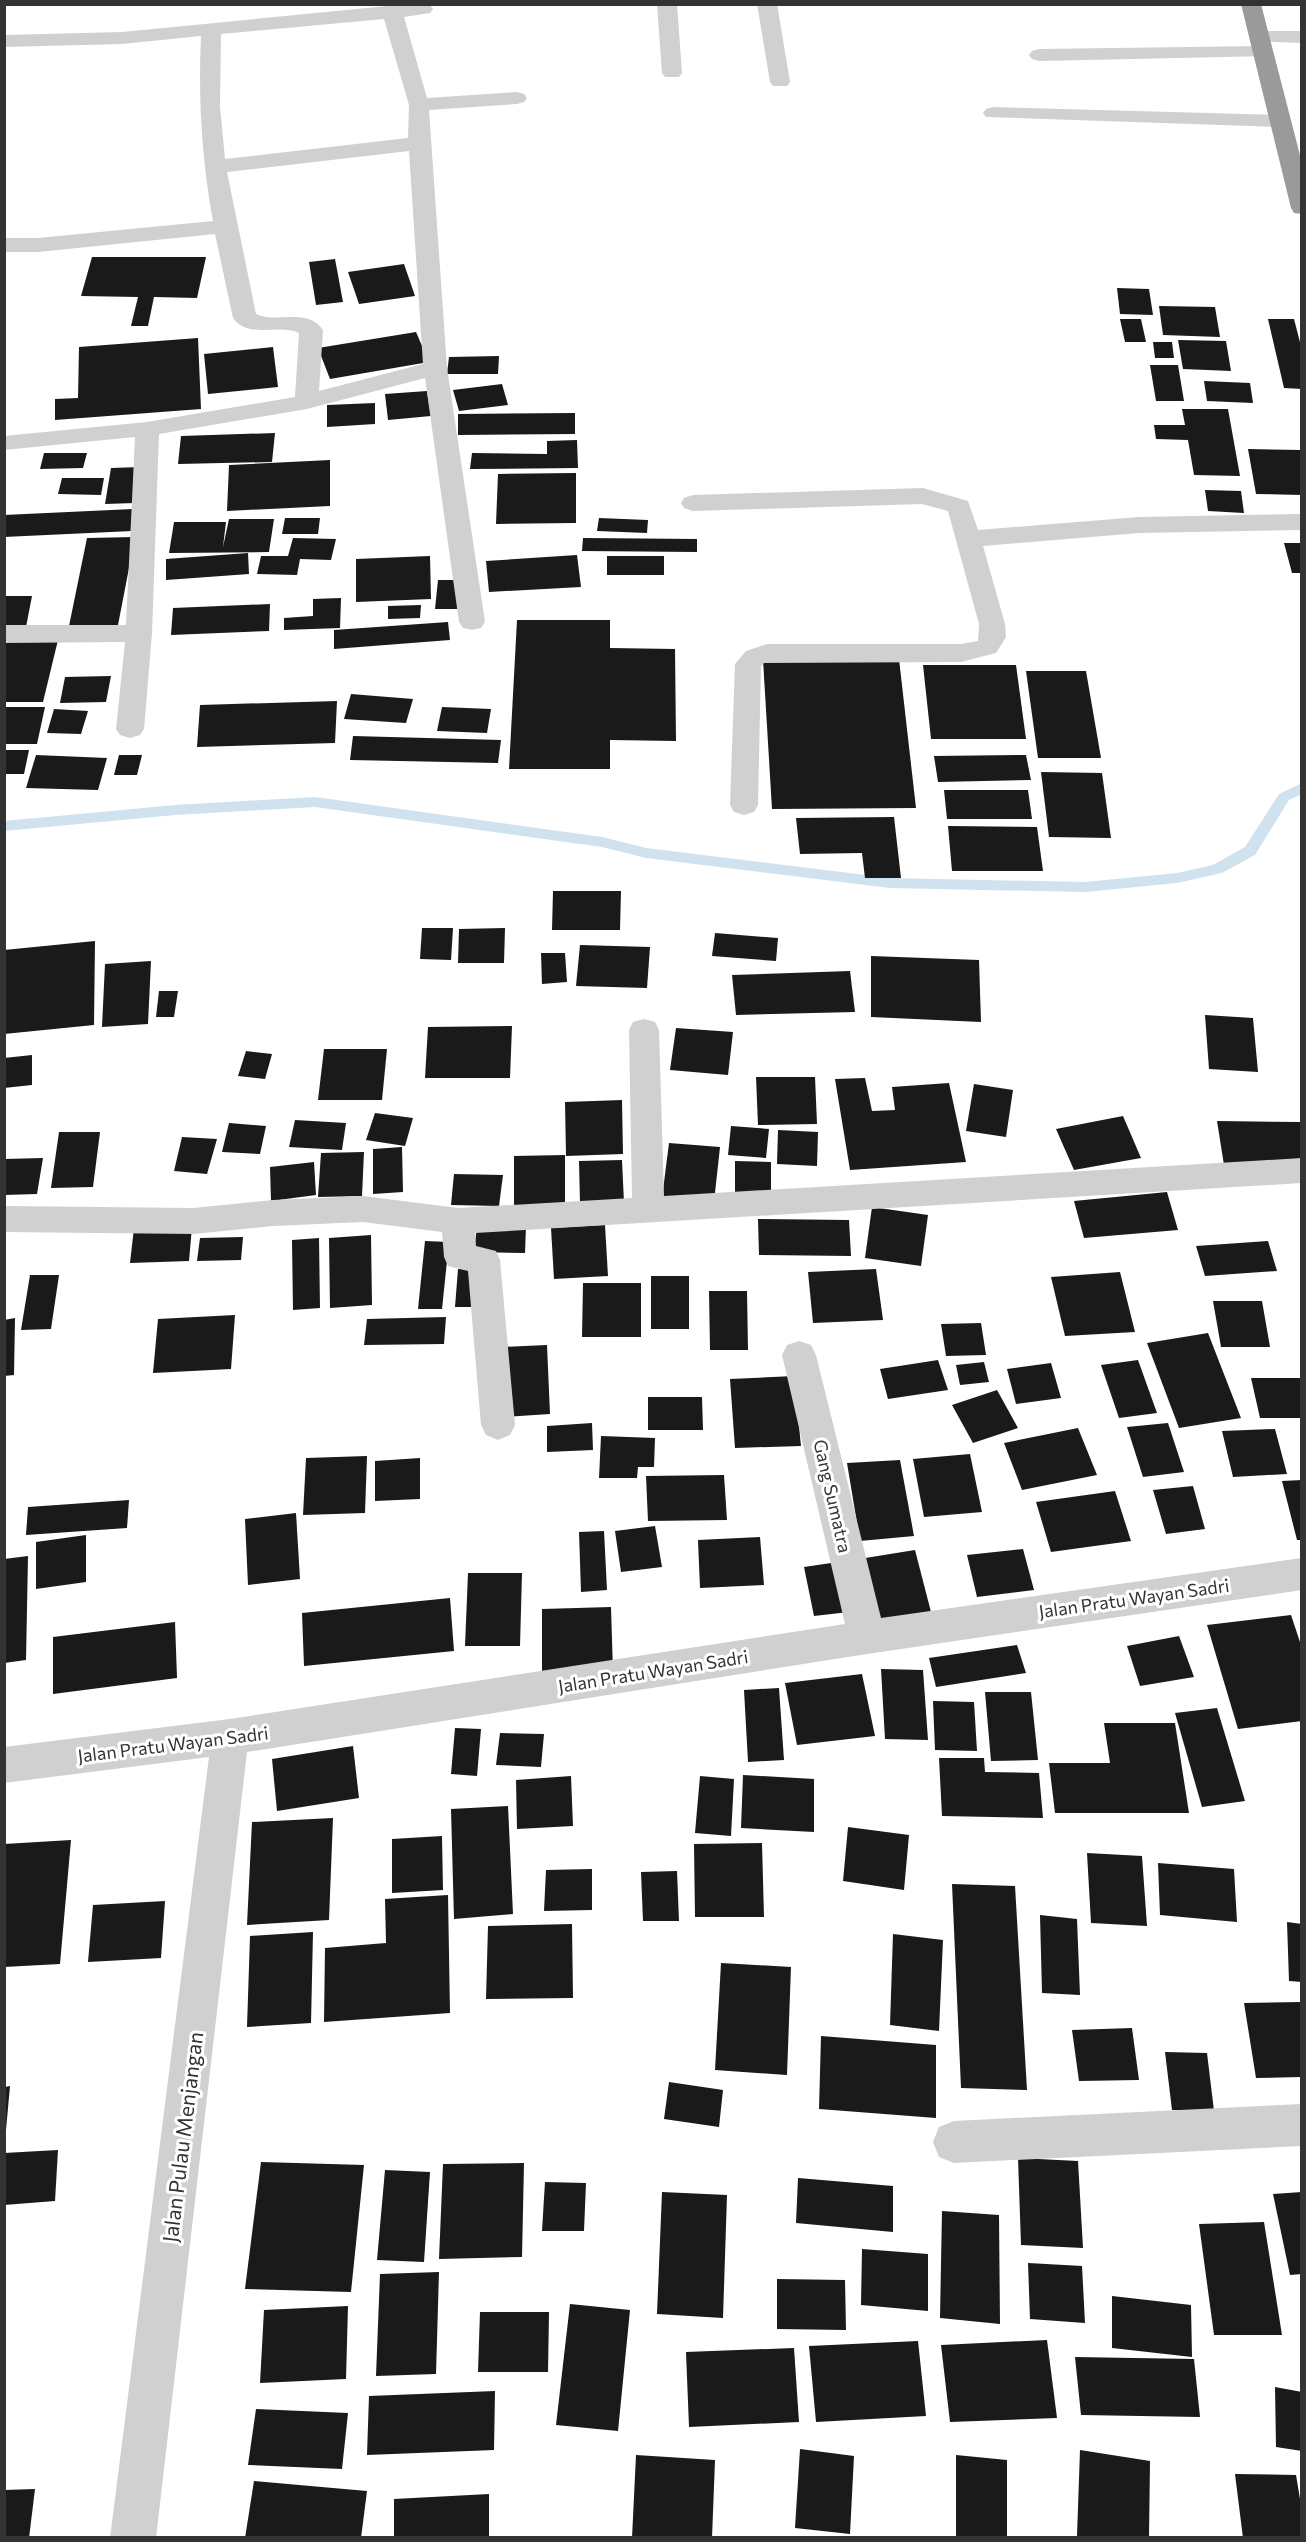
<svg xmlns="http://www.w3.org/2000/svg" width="1306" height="2542" font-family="Commissioner,sans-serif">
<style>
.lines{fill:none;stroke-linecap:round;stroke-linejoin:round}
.stream{fill:#cfe2ee;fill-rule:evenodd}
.building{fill:#1a1a1a}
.minor{fill:#d0d0d0;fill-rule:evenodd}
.highway{fill:#9a9a9a;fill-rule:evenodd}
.labels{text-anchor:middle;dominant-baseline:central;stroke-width:6;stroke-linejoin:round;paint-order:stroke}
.street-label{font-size:18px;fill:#333;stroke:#fff}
.near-street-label{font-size:21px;fill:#333;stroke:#fff}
</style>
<rect width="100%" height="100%" fill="#fff"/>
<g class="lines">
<polygon class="stream" points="1302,783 1302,794 1289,800 1255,855 1222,873 1177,883 1085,892 890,888 646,858 602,847 315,807 175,815 4,831 4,821 175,805 315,797 602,837 646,848 890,878 1085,882 1177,873 1213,865 1245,847 1279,794"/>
</g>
<g class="building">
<polygon points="92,257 206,257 197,298 154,297 148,326 131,326 138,297 81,296"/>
<polygon points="335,259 343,302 316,305 309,262"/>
<polygon points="404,264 415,296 359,304 348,272"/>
<polygon points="1117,288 1149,289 1153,315 1120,314"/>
<polygon points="1159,306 1215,307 1220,337 1163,335"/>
<polygon points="1120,319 1141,319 1146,342 1125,342"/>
<polygon points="1268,319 1294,319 1302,350 1302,389 1284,388"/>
<polygon points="416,332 429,362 330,379 318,348"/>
<polygon points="198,338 201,409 55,420 55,399 78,398 79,347"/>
<polygon points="1178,340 1226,341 1231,371 1183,369"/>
<polygon points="1153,342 1172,342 1174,358 1155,358"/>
<polygon points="273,347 278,387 208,394 204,354"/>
<polygon points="499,356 498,374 447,374 449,357"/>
<polygon points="1150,365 1178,365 1184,401 1156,401"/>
<polygon points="1204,381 1250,383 1253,403 1207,401"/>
<polygon points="502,384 508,405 459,411 453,390"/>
<polygon points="427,391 431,416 388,420 385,394"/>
<polygon points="375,403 375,424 327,427 327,405"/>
<polygon points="1182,409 1228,409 1240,476 1194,475 1188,440 1156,439 1154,425 1185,425"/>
<polygon points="575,413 575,434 458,435 458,414"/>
<polygon points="275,433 272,462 178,464 181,436"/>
<polygon points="577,440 578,468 470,469 472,453 547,454 547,441"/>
<polygon points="1248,449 1302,450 1302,495 1256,494"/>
<polygon points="44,453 87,453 83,468 40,469"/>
<polygon points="330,460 330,506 227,511 229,465"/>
<polygon points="141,467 135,503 105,504 111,468"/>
<polygon points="576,473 576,523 496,524 498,474"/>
<polygon points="62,478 104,478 101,495 58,494"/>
<polygon points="1205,490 1241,491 1244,513 1208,511"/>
<polygon points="133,509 132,531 4,537 4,515"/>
<polygon points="285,518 320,518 318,534 282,534"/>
<polygon points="599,518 648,520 647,533 597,531"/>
<polygon points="229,519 274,519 269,552 169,553 174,522 226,522 223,547"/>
<polygon points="135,537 118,625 69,626 87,538"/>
<polygon points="293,538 336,539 331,560 300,559 297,575 257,574 261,556 288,556"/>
<polygon points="583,538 697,539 697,552 582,551"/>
<polygon points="1284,543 1302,543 1302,573 1292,573"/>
<polygon points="248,553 249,574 166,580 166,559"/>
<polygon points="577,555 581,587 489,592 486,561"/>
<polygon points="430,556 431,599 356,602 356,559"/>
<rect x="607" y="556" width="57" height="19"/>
<polygon points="438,580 461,580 458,609 435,609"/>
<polygon points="4,596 32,596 26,627 4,627"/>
<polygon points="341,598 340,628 284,630 284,618 313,616 313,599"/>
<polygon points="270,604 269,631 171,635 173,608"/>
<polygon points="421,605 420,618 388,619 388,606"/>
<polygon points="517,620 610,620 610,648 675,649 676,741 610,740 610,769 509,769"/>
<polygon points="448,622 450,640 334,649 334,630"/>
<polygon points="7,640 58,640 43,702 4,702 4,650"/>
<polygon points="899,659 916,808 772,809 763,660"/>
<polygon points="923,665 1016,665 1026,739 931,739"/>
<polygon points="1026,671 1086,671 1101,758 1038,758"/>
<polygon points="111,676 106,702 60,703 65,677"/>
<polygon points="351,694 413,699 406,723 344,719"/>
<polygon points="337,701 335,743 197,747 200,705"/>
<polygon points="4,707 45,707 37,744 4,744"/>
<polygon points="442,707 491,709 487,733 437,731"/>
<polygon points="54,709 88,711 81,734 47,733"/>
<polygon points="353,736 501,740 498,763 350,760"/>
<polygon points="4,750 29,750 24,774 4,774"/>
<polygon points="36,755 107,758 98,790 26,788"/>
<polygon points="119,755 142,755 137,775 114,775"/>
<polygon points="1026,755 1031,780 938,782 934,756"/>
<polygon points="1041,772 1102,773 1111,838 1049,837"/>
<polygon points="944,790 1028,790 1032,819 947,819"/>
<polygon points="894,817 901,878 865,878 862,853 800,854 796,818"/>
<polygon points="948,826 1037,827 1043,871 952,871"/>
<polygon points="553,891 621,891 620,930 552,930"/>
<polygon points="422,928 453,928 451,960 420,959"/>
<polygon points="505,928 504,963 458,963 459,929"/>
<polygon points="715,933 778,938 776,961 712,956"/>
<polygon points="95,941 94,1025 4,1034 4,950"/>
<polygon points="580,945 650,947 647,988 576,986"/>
<polygon points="541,953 565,953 567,982 542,984"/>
<polygon points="871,956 979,960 981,1022 871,1017"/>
<polygon points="151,961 148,1024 102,1027 105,964"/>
<polygon points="850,971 855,1012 736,1015 732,975"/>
<polygon points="159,991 178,991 174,1017 156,1017"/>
<polygon points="1205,1015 1253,1018 1258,1072 1209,1069"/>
<polygon points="512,1026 510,1078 425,1078 428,1027"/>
<polygon points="676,1028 733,1032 728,1075 670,1070"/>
<polygon points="324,1049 387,1049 382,1100 318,1100"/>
<polygon points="246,1051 272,1054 265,1079 238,1076"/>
<polygon points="32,1055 32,1085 4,1088 4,1058"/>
<polygon points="756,1077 815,1077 817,1124 758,1125"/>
<polygon points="865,1078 872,1111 895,1110 892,1087 949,1083 966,1162 850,1170 835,1079"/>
<polygon points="974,1084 1013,1090 1006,1137 966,1131"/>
<polygon points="622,1100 623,1154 566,1156 565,1102"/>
<polygon points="375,1113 413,1118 405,1146 366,1140"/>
<polygon points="1123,1116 1141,1158 1074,1170 1056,1129"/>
<polygon points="295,1120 346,1123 342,1150 289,1147"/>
<polygon points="1217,1121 1300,1122 1302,1166 1224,1165"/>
<polygon points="229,1123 266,1126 260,1154 222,1152"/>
<polygon points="731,1126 769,1129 766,1158 728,1155"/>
<polygon points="778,1130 818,1132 817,1166 777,1164"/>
<polygon points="59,1132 100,1132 93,1187 51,1188"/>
<polygon points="182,1137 217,1139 207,1174 174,1171"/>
<polygon points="669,1143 720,1147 714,1202 662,1198"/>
<polygon points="402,1147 403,1192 373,1194 373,1149"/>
<polygon points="364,1152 362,1196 318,1197 321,1153"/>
<polygon points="565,1155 565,1205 514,1206 514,1156"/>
<polygon points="43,1158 37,1194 4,1195 4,1159"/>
<polygon points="622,1160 624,1203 580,1204 579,1161"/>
<polygon points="735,1161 771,1162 771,1197 735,1196"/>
<polygon points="314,1162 316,1195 271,1201 270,1167"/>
<polygon points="454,1174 503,1175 499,1206 451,1205"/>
<polygon points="1167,1192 1178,1230 1084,1238 1074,1201"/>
<polygon points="872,1207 928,1215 921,1266 865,1258"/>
<polygon points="758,1219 849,1220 851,1256 759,1255"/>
<polygon points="605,1225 608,1276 554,1279 551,1228"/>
<polygon points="477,1226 526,1226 525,1253 474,1252"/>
<polygon points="192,1227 189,1261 130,1263 134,1228"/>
<polygon points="371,1235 372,1305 330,1308 329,1238"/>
<polygon points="243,1237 241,1260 197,1261 200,1238"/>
<polygon points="319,1238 320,1308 293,1310 292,1240"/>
<polygon points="425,1241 449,1242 442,1309 418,1309"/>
<polygon points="1268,1241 1277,1271 1205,1276 1196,1246"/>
<polygon points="458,1269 479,1270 475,1307 455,1307"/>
<polygon points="876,1269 883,1320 813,1323 808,1272"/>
<polygon points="1120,1272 1135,1332 1065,1336 1051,1277"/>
<polygon points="30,1275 59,1275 51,1329 21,1330"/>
<rect x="651" y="1276" width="38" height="53"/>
<polygon points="583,1283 641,1283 641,1337 582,1337"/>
<polygon points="709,1291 747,1291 748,1350 710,1350"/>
<polygon points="1213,1301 1262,1301 1270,1347 1221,1347"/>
<polygon points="235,1315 231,1369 153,1373 158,1319"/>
<polygon points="446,1317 444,1344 364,1345 367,1319"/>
<polygon points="15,1318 14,1375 4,1376 4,1320"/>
<polygon points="981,1323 986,1355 946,1356 941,1324"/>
<polygon points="1208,1333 1241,1418 1179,1428 1147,1343"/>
<polygon points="547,1345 550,1414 502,1417 501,1347"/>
<polygon points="938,1360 948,1390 888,1399 880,1369"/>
<polygon points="1138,1360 1157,1413 1119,1418 1101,1365"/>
<polygon points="984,1362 989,1382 960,1385 956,1365"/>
<polygon points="1051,1363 1061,1398 1016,1404 1007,1369"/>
<polygon points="794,1376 801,1446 735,1448 730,1379"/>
<polygon points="1251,1378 1302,1378 1302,1418 1260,1418"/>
<polygon points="997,1390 1018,1428 973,1443 952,1405"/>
<polygon points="648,1397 702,1397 703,1430 648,1430"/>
<polygon points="592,1423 593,1450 547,1452 547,1426"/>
<polygon points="1168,1423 1184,1472 1143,1477 1127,1427"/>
<polygon points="1078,1428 1097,1475 1022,1490 1004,1443"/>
<polygon points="1275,1429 1287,1474 1233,1477 1222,1431"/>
<polygon points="601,1436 655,1438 654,1467 638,1467 637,1478 599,1478"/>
<polygon points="970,1454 982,1512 924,1517 913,1459"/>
<polygon points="367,1456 365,1513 303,1515 306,1458"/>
<polygon points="420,1458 420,1499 375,1501 375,1461"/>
<polygon points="900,1460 914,1536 860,1541 847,1463"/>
<polygon points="724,1475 727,1520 648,1521 646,1476"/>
<polygon points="1302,1480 1302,1540 1297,1540 1282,1481"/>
<polygon points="1193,1486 1205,1529 1166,1534 1153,1490"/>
<polygon points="1115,1491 1131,1541 1051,1552 1036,1502"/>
<polygon points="129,1500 127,1528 26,1535 28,1507"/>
<polygon points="296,1513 300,1579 248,1585 245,1519"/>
<polygon points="655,1526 662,1567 621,1572 615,1531"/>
<polygon points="604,1531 607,1590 581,1592 579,1532"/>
<polygon points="86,1535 86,1582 36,1589 36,1542"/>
<polygon points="760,1537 764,1585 700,1588 698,1540"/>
<polygon points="1023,1549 1034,1590 977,1597 967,1555"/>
<polygon points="915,1550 931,1612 875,1620 859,1559"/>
<polygon points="28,1556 26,1660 4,1663 4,1559"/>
<polygon points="838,1562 849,1612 814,1616 804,1567"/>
<polygon points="468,1573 522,1573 520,1646 465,1646"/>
<polygon points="450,1598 454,1651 304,1666 302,1613"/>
<polygon points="611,1607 613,1672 542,1674 542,1609"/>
<polygon points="1291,1615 1302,1648 1302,1721 1238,1729 1207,1625"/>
<polygon points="175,1622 177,1678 53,1694 53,1637"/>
<polygon points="1179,1636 1194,1677 1140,1686 1127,1646"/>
<polygon points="1017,1645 1026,1673 936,1687 929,1658"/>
<polygon points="881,1669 923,1670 928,1740 885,1739"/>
<polygon points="862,1674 875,1736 797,1745 785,1683"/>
<polygon points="779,1688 784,1760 748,1762 744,1690"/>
<polygon points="985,1692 1031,1692 1038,1760 991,1761"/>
<polygon points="933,1701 974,1702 977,1751 935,1750"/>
<polygon points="1217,1708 1245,1801 1202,1807 1175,1713"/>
<polygon points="1104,1723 1175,1723 1189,1813 1055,1813 1049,1763 1110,1763"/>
<polygon points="455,1728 481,1729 477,1776 451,1774"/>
<polygon points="500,1733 544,1734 541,1767 496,1765"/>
<polygon points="353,1746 359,1798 277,1811 272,1759"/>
<polygon points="939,1758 984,1758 985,1772 1039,1773 1043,1818 942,1816"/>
<polygon points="743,1775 814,1779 814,1832 741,1828"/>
<polygon points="571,1776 573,1826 517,1829 516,1780"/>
<polygon points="700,1776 734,1779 731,1836 695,1833"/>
<polygon points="508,1806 513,1914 454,1919 451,1809"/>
<polygon points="333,1818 329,1920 247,1925 252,1822"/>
<polygon points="848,1827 909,1835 904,1890 843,1881"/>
<polygon points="442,1836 443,1890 392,1893 392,1839"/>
<polygon points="71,1840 60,1964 4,1967 4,1844"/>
<polygon points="762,1843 764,1917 695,1917 694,1844"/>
<polygon points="1087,1853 1142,1856 1147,1926 1091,1923"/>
<polygon points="1158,1863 1234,1869 1237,1922 1160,1915"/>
<polygon points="592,1869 592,1910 544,1911 546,1870"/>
<polygon points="677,1871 679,1921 643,1921 641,1872"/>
<polygon points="952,1884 1015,1886 1027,2090 961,2088"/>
<polygon points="448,1895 450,2013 324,2022 325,1948 386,1943 385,1899"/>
<polygon points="165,1901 161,1958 88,1962 93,1905"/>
<polygon points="1040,1915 1077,1919 1080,1995 1042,1993"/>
<polygon points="1287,1922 1302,1924 1302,1982 1289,1981"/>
<polygon points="572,1924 573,1998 486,1999 488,1926"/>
<polygon points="313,1932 311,2023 247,2027 250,1936"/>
<polygon points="893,1934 943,1940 939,2031 890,2025"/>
<polygon points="721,1963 791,1967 787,2075 715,2070"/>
<polygon points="1302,2002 1302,2077 1256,2078 1244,2003"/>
<polygon points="1132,2028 1139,2080 1079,2081 1072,2030"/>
<polygon points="821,2036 936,2045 936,2118 819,2109"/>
<polygon points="1165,2052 1207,2053 1214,2111 1172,2110"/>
<polygon points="669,2082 723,2090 719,2127 664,2119"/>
<polygon points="10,2086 6,2130 5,2130 5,2087"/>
<polygon points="58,2150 55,2201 4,2205 4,2153"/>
<polygon points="1018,2158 1078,2161 1083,2248 1021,2245"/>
<polygon points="261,2162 364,2165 351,2292 245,2289"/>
<polygon points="524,2163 522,2257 439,2259 443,2164"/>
<polygon points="385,2170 430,2172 424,2262 377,2260"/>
<polygon points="798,2178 893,2186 893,2232 796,2223"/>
<polygon points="545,2182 586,2183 584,2231 542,2231"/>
<polygon points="662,2192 727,2195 723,2318 657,2314"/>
<polygon points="1302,2192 1302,2274 1290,2275 1273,2194"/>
<polygon points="942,2211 999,2215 1000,2324 940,2318"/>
<polygon points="1264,2222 1282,2335 1214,2335 1199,2224"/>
<polygon points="862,2249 928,2254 928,2311 861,2305"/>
<polygon points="1028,2263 1082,2266 1085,2323 1030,2319"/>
<polygon points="439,2272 436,2374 376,2376 380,2274"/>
<polygon points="777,2279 845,2280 846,2330 777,2329"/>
<polygon points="1112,2296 1191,2305 1192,2357 1112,2348"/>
<polygon points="570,2304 630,2310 618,2431 556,2425"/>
<polygon points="348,2306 346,2379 260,2383 264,2310"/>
<polygon points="480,2312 549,2312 548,2372 478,2372"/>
<polygon points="1047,2340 1057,2418 950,2422 941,2345"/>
<polygon points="918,2341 926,2416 816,2422 809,2346"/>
<polygon points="794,2348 799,2422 689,2427 686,2352"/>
<polygon points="1075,2357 1194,2359 1200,2417 1081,2415"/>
<polygon points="1275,2387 1302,2392 1302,2451 1276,2447"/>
<polygon points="495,2391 494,2450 367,2455 369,2396"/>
<polygon points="256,2409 348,2413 342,2469 248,2465"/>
<polygon points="800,2449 854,2456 850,2534 795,2528"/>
<polygon points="1080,2450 1150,2461 1149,2538 1077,2536"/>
<polygon points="636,2455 715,2460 712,2538 632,2538"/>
<polygon points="956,2455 1007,2460 1007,2538 956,2538"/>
<polygon points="1235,2474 1296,2475 1302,2511 1302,2538 1243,2538"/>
<polygon points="254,2481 367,2491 361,2538 245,2538"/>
<polygon points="35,2489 29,2538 4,2538 4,2490"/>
<polygon points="489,2494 489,2538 394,2538 394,2499"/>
</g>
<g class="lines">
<g class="minor">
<path d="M408,4H429L433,9L430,13L404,17L427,98L517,92L524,94L527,98L524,102L517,104L429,110L447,368L485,622L481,628L472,630L463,628L459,622L425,378L307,409L159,434L152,633L144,729L140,735L130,738L120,735L116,729L125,642L4,643V625H126L135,437L4,450V436L147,422L295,397L299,333C279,323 249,340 233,318L215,234L38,252H4V238H38L213,221C202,160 198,100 201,36L122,44L4,47V35L122,32ZM384,19L409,105L408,138L225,159L220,106L221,34ZM409,151L423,364L319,391L323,330C307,307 276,324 256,314L227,172Z"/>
<polygon points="657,4 677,4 682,73 679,77 665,77 662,73"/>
<polygon points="757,4 777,4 790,82 787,86 773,86 770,82"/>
<polygon points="1260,31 1302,31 1302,43 1253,41 1250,37 1253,33"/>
<polygon points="1263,46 1270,48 1273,52 1270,56 1039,61 1032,59 1029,55 1032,51 1039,49"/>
<polygon points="993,107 1278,115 1285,117 1288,121 1285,125 1278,127 986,117 983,113 986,109"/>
<polygon points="923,488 968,501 978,530 1139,517 1302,514 1302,530 1139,533 983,546 1005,624 1006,637 996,653 961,662 764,663 761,666 758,805 754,812 744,815 734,812 730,805 735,664 746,651 767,644 961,644 978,641 979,624 948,511 922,504 693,511 684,508 681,503 684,498 693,495"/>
<polygon points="644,1019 655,1022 659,1030 664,1196 1302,1158 1302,1183 475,1233 476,1246 496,1251 500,1260 515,1425 510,1435 498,1440 486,1435 481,1425 468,1271 448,1266 444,1257 442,1232 363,1222 273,1226 193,1234 4,1232 4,1206 193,1208 273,1200 363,1196 458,1208 632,1198 629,1030 633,1022"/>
<polygon points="799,1341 811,1345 816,1355 881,1618 1302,1558 1302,1590 867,1654 247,1752 156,2538 110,2538 209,1757 4,1783 4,1747 230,1719 845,1624 782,1355 787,1345"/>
<polygon points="1302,2104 1302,2146 954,2163 939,2157 933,2142 939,2127 954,2121"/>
</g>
<polygon class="highway" points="1241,4 1261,4 1302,163 1302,214 1294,213 1291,208"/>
</g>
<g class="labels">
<g class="street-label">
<text transform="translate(833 1496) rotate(77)">Gang Sumatra</text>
<text transform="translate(1134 1598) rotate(-8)">Jalan Pratu Wayan Sadri</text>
<text transform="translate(653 1671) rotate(-9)">Jalan Pratu Wayan Sadri</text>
<text transform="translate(173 1744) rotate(-7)">Jalan Pratu Wayan Sadri</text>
</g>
<g class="near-street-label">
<text transform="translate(182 2137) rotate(-83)">Jalan Pulau Menjangan</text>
</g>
</g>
<rect width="1306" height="2542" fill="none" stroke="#333333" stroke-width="12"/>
</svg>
